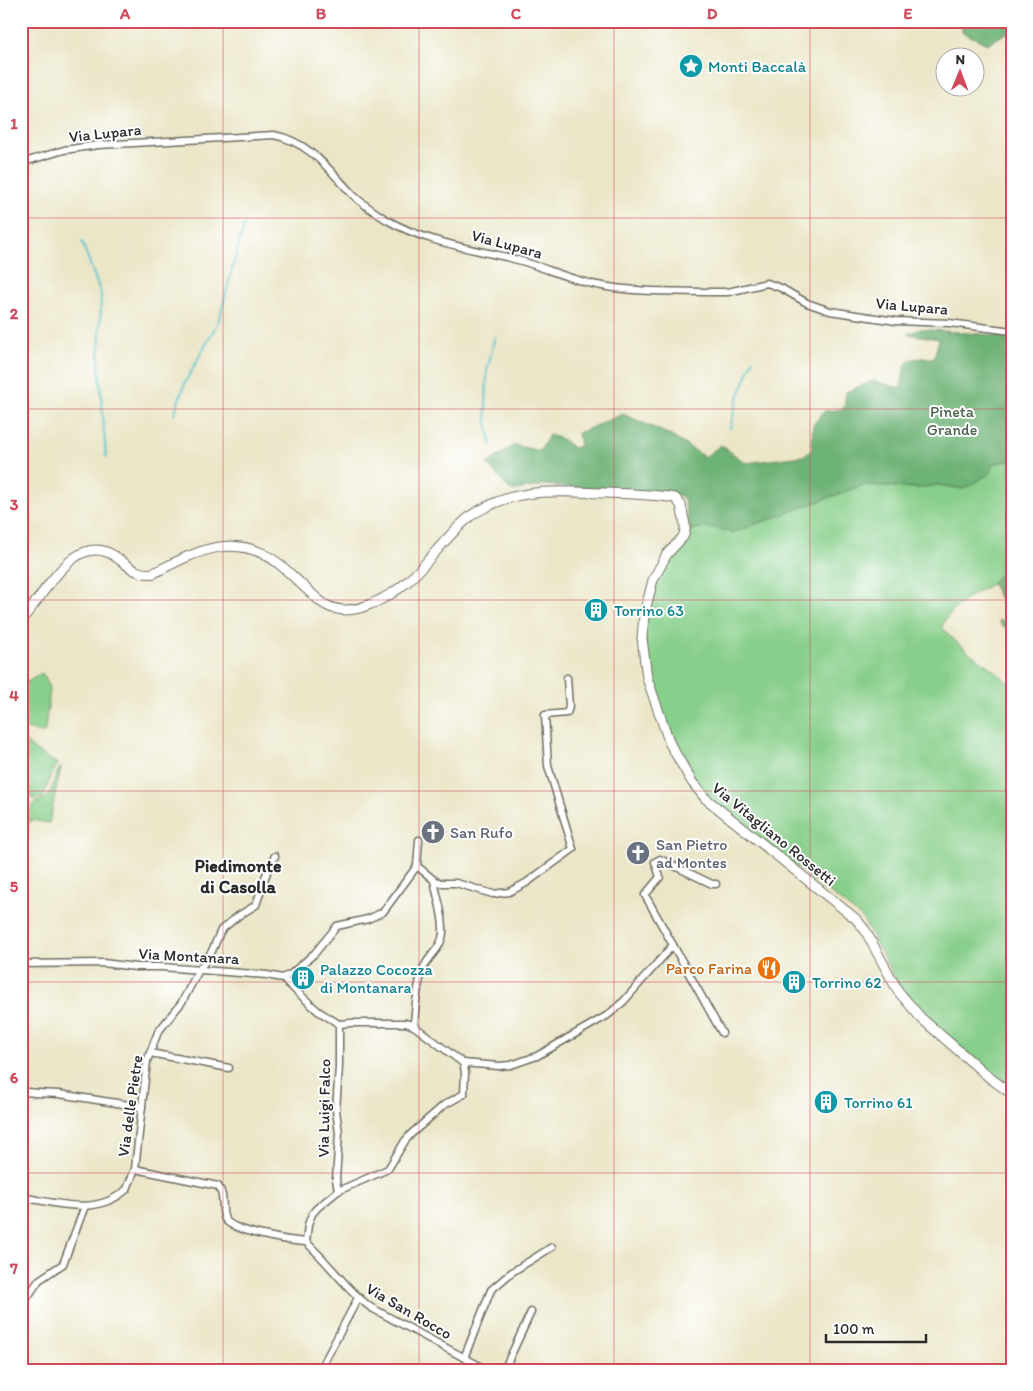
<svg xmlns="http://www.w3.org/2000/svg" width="1033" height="1391" font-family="Itim,sans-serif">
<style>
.green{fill:#87cf8a;stroke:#597d5a}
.forest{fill:#6db276;stroke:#4c6e50}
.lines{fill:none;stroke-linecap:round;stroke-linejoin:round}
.stream{stroke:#54c2ca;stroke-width:2}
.street-casing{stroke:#6e6c62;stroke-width:9}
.secondary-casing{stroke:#6e6c62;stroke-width:11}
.street{stroke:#fff;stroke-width:6}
.secondary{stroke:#fff;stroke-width:9}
.grid{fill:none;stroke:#d1495b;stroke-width:1;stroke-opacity:0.55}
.labels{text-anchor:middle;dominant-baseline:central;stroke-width:4;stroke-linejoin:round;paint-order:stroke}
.culture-label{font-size:16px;fill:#0d838f;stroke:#fff;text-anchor:start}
.street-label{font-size:16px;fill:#2b2b2b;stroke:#fff}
.park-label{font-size:16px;fill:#4b644c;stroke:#fff}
.worship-label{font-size:16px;fill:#5b616d;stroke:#fff;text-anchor:start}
.food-label{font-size:16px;fill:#c56008;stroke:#fff;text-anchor:end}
.neighbourhood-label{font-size:18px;font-weight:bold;fill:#2b2b2b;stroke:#fff}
.neatline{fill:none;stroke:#d1495b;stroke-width:2}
.grid-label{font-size:16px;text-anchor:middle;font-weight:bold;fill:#d1495b}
</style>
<rect width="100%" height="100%" fill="#fff"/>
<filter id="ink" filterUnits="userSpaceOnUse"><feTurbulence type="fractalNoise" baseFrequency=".02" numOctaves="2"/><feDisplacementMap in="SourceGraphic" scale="10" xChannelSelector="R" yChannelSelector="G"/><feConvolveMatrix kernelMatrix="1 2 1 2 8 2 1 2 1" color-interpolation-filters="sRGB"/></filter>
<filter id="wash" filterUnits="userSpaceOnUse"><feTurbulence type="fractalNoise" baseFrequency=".0096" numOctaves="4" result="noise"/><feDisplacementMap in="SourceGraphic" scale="20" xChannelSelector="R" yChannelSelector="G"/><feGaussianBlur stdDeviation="1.12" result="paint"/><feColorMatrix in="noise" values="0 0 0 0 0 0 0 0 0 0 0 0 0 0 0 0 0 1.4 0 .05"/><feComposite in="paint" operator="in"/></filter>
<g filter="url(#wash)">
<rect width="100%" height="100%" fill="#ebe6c8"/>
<g class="green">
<path d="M1012,460V571C1004,573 995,575 992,584C976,592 947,610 942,627C961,652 992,664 1012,687V1089L965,1052L931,1022L912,1002L900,987L862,918L729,815C717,805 705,796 696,783C673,751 646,680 645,640C645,623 649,603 654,587C661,565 683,551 690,530C705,525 718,528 732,533L863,485L918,488L938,485L964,489L992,464Z"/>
<path d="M42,673C56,688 45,714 45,732L41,733L23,728L21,730V686Z"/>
<path d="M21,738L36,751L58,764L51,775L43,798L32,799L29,794L27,795V810L31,809L35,802C56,799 50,780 61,767L49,823L31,820L28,825L21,822V761L26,760C27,752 21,746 21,738Z"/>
</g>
<g class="forest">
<polygon points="962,21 1012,21 1012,30 987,44 962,32"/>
<path d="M921,329L1002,336L1012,340V460L992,464L991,473L964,489L938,485L918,488L863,485L732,533C718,528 705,525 690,530L684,499L679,495L545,485L511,491L487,464L514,445L540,451L549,435L562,439L574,448L580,446L578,433L623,414L668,434L705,457L721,445L746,463L803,456L812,449L813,425L824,411L844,409L846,392L873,381L901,388C906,359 903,358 934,358L939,339L908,334Z"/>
<path d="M1012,571V581L1001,584L1009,603L1012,604V621L1003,628L998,621L1001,620L1004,622L1009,617L1008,614L992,584C995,575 1004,573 1012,571Z"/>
</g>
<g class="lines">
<g class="stream">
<polyline points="82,242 101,294 99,364 106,457"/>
<polyline points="174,414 185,383 219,320 244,225"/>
<polyline points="730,428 737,400 753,360"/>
<polyline points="491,445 486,413 487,371 495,336"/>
</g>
</g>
</g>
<g filter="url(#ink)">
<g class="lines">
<g class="street-casing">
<g id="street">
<path d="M21,163L64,150L98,145L274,135C310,142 330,171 354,196C364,205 376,213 387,220C425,242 469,248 510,258C540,265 567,279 597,285C636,293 678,291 718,292H728L767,283L781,288L807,303L830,311L896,321L949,323L1012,331"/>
<polyline points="417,866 434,880 441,883 456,883 493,894 509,892 526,883 573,849 548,766 545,715 567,713 569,707 567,678"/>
<polyline points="417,866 419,840"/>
<polyline points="716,884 712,884 660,859 655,862 660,877 645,895 722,1033"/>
<polyline points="21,964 103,963 136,967 162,967 267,975 282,978 318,1011 339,1024"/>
<polyline points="282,978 291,974 315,953 337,926 368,919 383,912 417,866"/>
<path d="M414,1026C415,1010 417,987 422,972C426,957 442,949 443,933C444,915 437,898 434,880"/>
<polyline points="150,1053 229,1068"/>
<polyline points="463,1063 499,1066 511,1065 537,1056 568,1038 608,1015 624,1001 673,945"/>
<path d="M21,1091C36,1094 44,1093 59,1094L142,1107"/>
<path d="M135,1169L218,1186C226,1196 220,1209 225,1219C232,1232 291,1241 306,1242"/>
<polyline points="338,1191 336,1179 339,1133 336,1110 339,1067 339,1024"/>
<path d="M21,1197C58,1203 96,1217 127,1189L135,1169L147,1061L158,1032L182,1002L199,970L212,951L221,930L238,916L256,905L268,869L275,856"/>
<polyline points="306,1242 308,1225 312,1214 317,1208 338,1191 388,1169 405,1141 411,1134 444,1105 464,1094 465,1072 463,1063 414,1026 406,1023 350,1023 339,1024"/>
<path d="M306,1242C329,1263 346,1289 370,1307L487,1370"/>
<polyline points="21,1309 23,1304 39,1280 63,1264 85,1206"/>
<polyline points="464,1358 491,1290 512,1272 552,1247"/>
<polyline points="320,1370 358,1298"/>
<polyline points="504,1370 531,1312"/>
<polyline points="729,1370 731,1366"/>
</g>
</g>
<g class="secondary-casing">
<path id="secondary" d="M21,620C45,596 75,528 116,557C129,566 137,576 154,573C195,552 235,530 278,563C294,576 308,592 324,604C339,613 355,611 371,604C418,585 431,550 467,519C475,511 487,507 497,502C532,488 569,492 606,493C629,494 652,494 675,498L681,505L685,525V531L683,537L667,554L653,580L644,615L642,638L647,678L670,744L692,782L705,798L856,919L865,930L898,991L921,1018L990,1078L1012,1094"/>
</g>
<use href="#street" class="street"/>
<use href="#secondary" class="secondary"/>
</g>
</g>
<path class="grid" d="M223,21V1370M419,21V1370M614,21V1370M810,21V1370M21,218H1012M21,409H1012M21,600H1012M21,791H1012M21,982H1012M21,1173H1012"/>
<defs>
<g id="sight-disc" transform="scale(1.25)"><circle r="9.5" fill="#0f9aa8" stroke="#fff"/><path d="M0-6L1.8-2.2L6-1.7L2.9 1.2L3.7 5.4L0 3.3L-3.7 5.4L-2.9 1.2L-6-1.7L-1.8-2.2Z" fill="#fff"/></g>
<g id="building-disc" transform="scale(1.25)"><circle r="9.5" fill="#0f9aa8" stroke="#fff"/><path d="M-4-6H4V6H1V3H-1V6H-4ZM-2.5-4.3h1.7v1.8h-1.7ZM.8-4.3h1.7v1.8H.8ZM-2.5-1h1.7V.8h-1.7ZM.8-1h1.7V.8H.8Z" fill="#fff"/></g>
<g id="church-disc" transform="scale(1.25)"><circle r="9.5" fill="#6b7280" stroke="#fff"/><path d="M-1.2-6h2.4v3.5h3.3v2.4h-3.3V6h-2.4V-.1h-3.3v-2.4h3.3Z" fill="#fff"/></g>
<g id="restaurant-disc" transform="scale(1.25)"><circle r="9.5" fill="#e8710a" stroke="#fff"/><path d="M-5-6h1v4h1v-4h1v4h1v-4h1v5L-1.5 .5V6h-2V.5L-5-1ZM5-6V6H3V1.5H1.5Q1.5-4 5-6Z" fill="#fff"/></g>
</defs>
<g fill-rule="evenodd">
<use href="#sight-disc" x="691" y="66"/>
<use href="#building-disc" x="596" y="610"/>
<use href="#church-disc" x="433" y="832"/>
<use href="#church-disc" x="638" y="853"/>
<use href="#restaurant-disc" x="769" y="968"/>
<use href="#building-disc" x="303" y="978"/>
<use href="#building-disc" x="794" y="982"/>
<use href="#building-disc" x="826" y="1102"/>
</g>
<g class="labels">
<g class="culture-label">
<text x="708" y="66">Monti Baccalà</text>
<text x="614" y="610">Torrino 63</text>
<text x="320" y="969">Palazzo Cocozza<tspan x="320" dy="18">di Montanara</tspan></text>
<text x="812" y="982">Torrino 62</text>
<text x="844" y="1102">Torrino 61</text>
</g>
<g class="street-label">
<text transform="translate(105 133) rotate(-6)">Via Lupara</text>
<text transform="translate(507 244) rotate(15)">Via Lupara</text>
<text transform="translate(912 306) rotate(5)">Via Lupara</text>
<text transform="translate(774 834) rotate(39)">Via Vitagliano Rossetti</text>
<text transform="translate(189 956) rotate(3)">Via Montanara</text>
<text transform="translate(130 1106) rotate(-82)">Via delle Pietre</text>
<text transform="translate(324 1108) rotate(-89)">Via Luigi Falco</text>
<text transform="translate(409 1311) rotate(30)">Via San Rocco</text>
</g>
<g class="park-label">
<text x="952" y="411">Pineta<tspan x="952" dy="18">Grande</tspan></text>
</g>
<g class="worship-label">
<text x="450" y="832">San Rufo</text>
<text x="656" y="844">San Pietro<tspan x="656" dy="18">ad Montes</tspan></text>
</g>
<g class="food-label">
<text x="752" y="968">Parco Farina</text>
</g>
<g class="neighbourhood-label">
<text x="238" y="866">Piedimonte<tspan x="238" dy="21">di Casolla</tspan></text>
</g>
</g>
<rect width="1033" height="1391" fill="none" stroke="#fff" stroke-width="55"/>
<g transform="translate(960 72) rotate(1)"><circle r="24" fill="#ffffff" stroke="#aaaaaa"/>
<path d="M0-4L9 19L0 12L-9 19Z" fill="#d1495b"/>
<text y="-8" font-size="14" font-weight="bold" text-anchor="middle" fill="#2b2b2b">N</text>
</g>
<path d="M826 1334v8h100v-8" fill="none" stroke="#2b2b2b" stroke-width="2.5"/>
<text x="833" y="1334" font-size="15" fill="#2b2b2b" stroke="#ffffff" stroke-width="4" paint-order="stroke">100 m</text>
<rect x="28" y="28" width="978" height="1336" class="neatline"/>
<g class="grid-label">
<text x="125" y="19">A</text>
<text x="321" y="19">B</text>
<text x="516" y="19">C</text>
<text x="712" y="19">D</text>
<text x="908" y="19">E</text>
<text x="14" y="129">1</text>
<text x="14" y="319">2</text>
<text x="14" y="510">3</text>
<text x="14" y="701">4</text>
<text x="14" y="892">5</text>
<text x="14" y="1083">6</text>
<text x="14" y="1274">7</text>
</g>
</svg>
